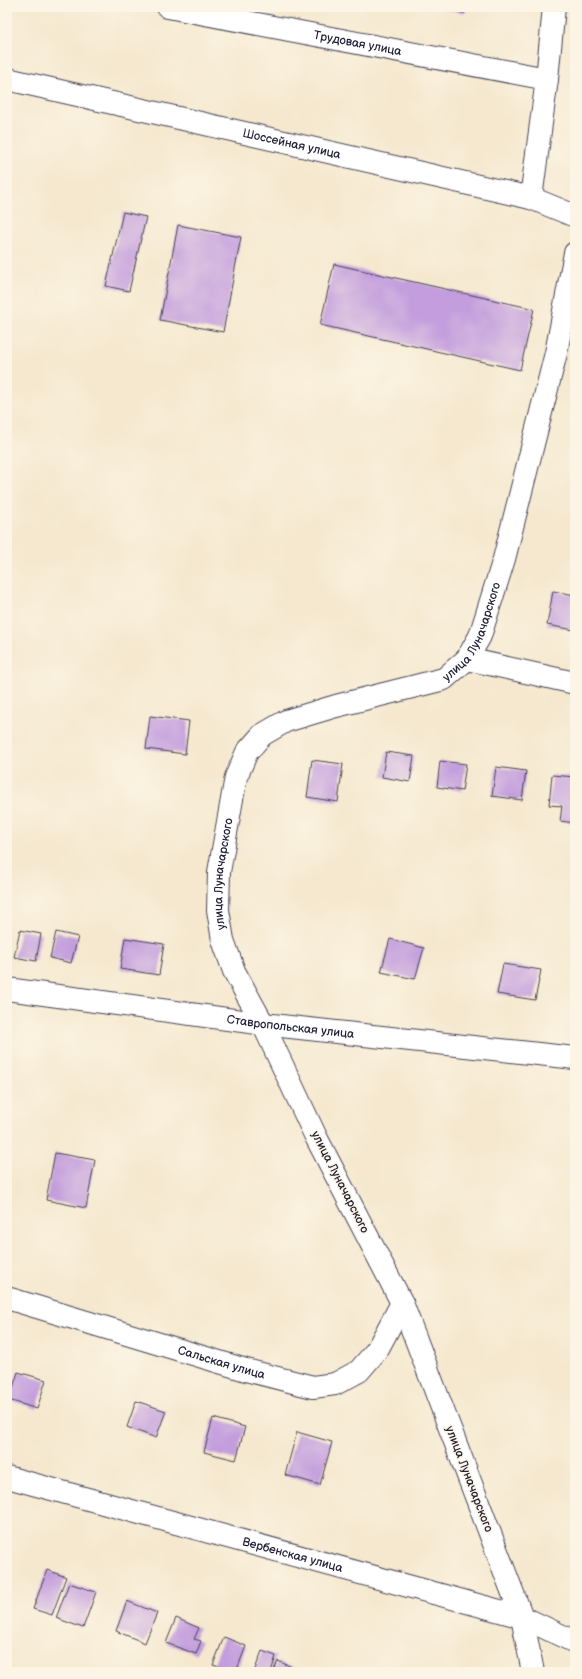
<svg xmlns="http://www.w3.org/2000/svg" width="582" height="1679" font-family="'Balsamiq Sans',sans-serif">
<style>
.building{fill:#c39ddd}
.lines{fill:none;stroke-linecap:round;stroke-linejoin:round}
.street-casing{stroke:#424051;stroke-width:24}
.secondary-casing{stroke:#424051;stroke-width:24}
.street{stroke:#fff;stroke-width:22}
.secondary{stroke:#fff;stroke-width:22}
.labels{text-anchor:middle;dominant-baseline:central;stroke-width:3;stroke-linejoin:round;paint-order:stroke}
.street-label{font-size:12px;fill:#22223b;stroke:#fcf5e5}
</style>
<rect width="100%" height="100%" fill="#fcf5e5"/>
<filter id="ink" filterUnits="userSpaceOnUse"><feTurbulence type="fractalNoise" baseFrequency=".025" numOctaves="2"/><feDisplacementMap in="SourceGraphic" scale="8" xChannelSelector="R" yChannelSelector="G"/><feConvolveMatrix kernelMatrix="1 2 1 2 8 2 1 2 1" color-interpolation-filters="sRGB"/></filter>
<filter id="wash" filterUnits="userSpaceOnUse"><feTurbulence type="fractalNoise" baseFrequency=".012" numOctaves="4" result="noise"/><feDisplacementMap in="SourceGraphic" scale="16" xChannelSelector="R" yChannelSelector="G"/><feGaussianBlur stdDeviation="0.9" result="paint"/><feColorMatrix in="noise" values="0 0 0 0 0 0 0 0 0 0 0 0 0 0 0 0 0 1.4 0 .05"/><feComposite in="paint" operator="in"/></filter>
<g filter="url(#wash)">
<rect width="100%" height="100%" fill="#f5e8cf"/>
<g id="blocks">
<g class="building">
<polygon points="435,7 466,7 465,13"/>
<polygon points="123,212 146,217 129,291 106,286"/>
<polygon points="178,225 241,237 223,332 160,320"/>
<polygon points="334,264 534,309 520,370 320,325"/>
<polygon points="553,591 575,595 574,630 547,625"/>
<polygon points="150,716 189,721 185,754 146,749"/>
<polygon points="386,752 414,756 410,782 382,777"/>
<polygon points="312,760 343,764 338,802 307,797"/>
<polygon points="440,761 466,764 462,791 437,787"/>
<polygon points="496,767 526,771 522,800 492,796"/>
<polygon points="552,775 575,777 575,823 560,821 562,806 549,805"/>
<polygon points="20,930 41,934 36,961 14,957"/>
<polygon points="56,932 78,937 71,963 50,958"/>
<polygon points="125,938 164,944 159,975 120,969"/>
<polygon points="390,939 424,948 415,979 381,972"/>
<polygon points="503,964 541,970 535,1000 497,994"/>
<polygon points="55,1153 95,1160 86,1208 46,1200"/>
<polygon points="18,1372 46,1380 37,1409 9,1400"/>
<polygon points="136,1401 166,1411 156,1438 127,1427"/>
<polygon points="213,1418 245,1427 236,1460 204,1452"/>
<polygon points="297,1432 332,1442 320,1485 285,1475"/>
<polygon points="47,1570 66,1577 52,1615 33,1609"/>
<polygon points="69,1583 96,1592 83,1628 56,1618"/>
<polygon points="127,1601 157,1613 145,1643 116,1631"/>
<polygon points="176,1618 199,1628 194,1639 201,1641 196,1654 166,1643"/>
<polygon points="224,1637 246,1646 236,1672 213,1665"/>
<polygon points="262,1651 276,1656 271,1672 254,1672"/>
<polygon points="278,1661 301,1671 300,1672 273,1672"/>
</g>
</g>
</g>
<g filter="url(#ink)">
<use href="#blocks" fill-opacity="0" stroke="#424051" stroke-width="1"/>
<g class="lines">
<g class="street-casing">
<g id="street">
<path id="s1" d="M168,7L547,79"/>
<polyline points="531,198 547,79 554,7"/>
<polyline points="467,659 575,683"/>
<path id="s2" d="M7,989L263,1024L575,1058"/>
<path id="s3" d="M7,1298L246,1370L313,1387L335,1384L359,1371L377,1350L402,1303"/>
<path id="s4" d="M7,1477L522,1617L575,1642"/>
<path id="s5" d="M533,1672L522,1617L402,1303L316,1137L263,1024L234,971L223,940L218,910L219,872L236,777L247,752L262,735L286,721L336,706L444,679L467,659L480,636L504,559L556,353L575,253"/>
</g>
</g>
<g class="secondary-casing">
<g id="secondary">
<path id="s6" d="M7,79L531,198L575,216"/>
</g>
</g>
<use href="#street" class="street"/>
<use href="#secondary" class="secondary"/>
</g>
</g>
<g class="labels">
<g class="street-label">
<text stroke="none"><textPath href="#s1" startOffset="193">Трудовая улица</textPath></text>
<text stroke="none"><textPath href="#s6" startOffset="292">Шоссейная улица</textPath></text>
<text stroke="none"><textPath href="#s5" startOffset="1260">улица Луначарского</textPath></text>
<text stroke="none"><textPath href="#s5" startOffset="864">улица Луначарского</textPath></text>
<text stroke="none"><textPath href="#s2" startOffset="286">Ставропольская улица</textPath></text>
<text transform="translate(340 1182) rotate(63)">улица Луначарского</text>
<text stroke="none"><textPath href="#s3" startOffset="224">Сальская улица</textPath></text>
<text transform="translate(469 1479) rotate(69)">улица Луначарского</text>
<text stroke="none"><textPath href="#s4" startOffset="296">Вербенская улица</textPath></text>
</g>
</g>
<rect width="582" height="1679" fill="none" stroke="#fcf5e5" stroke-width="24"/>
</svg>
